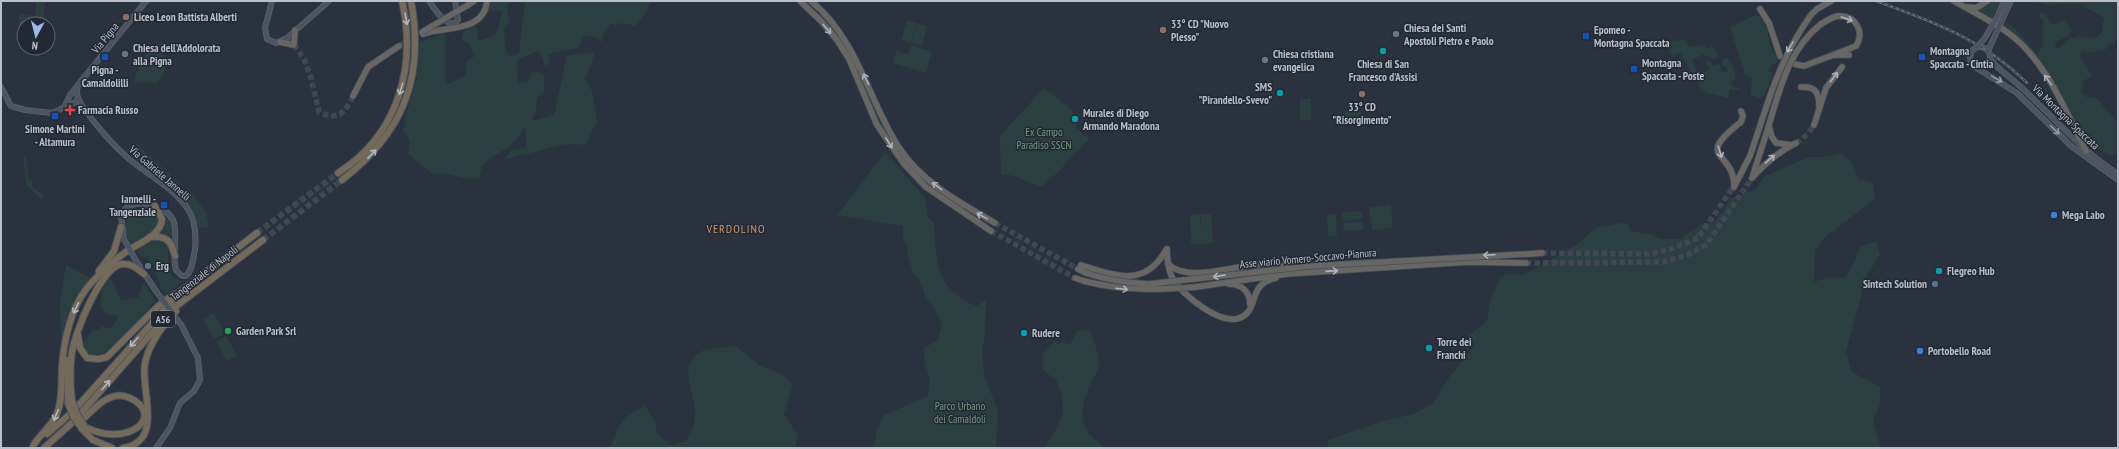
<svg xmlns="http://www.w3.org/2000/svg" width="2119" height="449" font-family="'PT Sans Narrow',sans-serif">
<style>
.green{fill:#2c3f40}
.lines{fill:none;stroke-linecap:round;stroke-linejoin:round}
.trunk-tunnel{stroke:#3f4753;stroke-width:5.5;stroke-dasharray:5.5 3;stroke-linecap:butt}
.motorway-tunnel{stroke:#3f4753;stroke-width:6;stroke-dasharray:6 3;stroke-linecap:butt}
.secondary-casing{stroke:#5b626c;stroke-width:6}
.trunk-casing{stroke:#484f59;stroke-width:7}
.motorway-casing{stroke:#484f59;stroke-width:8}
.secondary{stroke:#4c5361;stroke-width:4.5}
.trunk{stroke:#676664;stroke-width:5.5}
.motorway{stroke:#736a5b;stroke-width:6}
.rail-casing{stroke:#606875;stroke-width:2.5}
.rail{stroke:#222934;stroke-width:1;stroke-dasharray:3;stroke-linecap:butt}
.secondary-bridge-casing{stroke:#5b626c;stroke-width:6;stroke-linecap:butt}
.trunk-bridge-casing{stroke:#484f59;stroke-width:7;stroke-linecap:butt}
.motorway-bridge-casing{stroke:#484f59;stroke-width:8;stroke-linecap:butt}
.secondary-bridge{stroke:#4c5361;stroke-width:4.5}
.trunk-bridge{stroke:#676664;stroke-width:5.5}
.motorway-bridge{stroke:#736a5b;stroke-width:6}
.oneway{stroke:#b3b6be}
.oneway2{stroke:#aeb2ba}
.oneway3{stroke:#9499a5}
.education-dot{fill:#8d6e63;stroke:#222934;stroke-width:1.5}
.worship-dot{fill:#6b7280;stroke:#222934;stroke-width:1.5}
.transit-dot{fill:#1a4fb4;stroke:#222934;stroke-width:1.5}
.culture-dot{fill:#0f9aa8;stroke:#222934;stroke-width:1.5}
.health-dot{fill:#e0444e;stroke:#222934;stroke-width:1.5}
.shop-dot{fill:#3f7fe0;stroke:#222934;stroke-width:1.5}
.service-dot{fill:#5c6f8a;stroke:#222934;stroke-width:1.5}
.leisure-dot{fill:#2e9e5b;stroke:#222934;stroke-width:1.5}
.labels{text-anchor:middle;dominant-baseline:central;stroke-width:3;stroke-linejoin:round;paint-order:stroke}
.shield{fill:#222934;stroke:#8c929c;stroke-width:1}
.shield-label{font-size:10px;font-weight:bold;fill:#babfc9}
.poi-label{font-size:11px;font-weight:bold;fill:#babfc9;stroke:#222934;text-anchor:start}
.street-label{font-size:11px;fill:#babfc9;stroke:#222934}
.park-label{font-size:11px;fill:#74977c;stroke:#222934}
.neighbourhood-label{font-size:12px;letter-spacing:1px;fill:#c99974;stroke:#222934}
</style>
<rect width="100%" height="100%" fill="#29323e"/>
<g class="green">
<polygon points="36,1 45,1 44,18 39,24 24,24 24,35 19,27 19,14 35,16"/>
<path d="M489,1H508L507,11L510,21L504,30L506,52L510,57L519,53L525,1H650L647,11L636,26L621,23L616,25L611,23L604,32L601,43L598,38L584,36L578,48L548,54L550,62L547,65H544L541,54L537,51L517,60L518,82L527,83L531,73L539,72L544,75V91L537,98L536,112L532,116V121L554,115L567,55L594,52C594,62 587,70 585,80L592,91L597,121L586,145L571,144L558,146L503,160L512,150L526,148V128H524C519,134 516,141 510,146C498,155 479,159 480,178L475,180L443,173L433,174L408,154L410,140L403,130L406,122L405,118L417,78L420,42L445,32V81L447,85L465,76L467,60L474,57L470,44L462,40C461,30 468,30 475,25L477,27L478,41L496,35L502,12L496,10L488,12Z"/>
<polygon points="1990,1 2000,1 1991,20 1974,9"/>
<path d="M2033,1H2118L2117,39L2108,45L2105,50L2092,53L2082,51L2080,56L2092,76L2083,81L2081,93L2086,97L2096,98L2114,118L2118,125V152L2112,156L2087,144L2064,100L2048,74L2002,28L2004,23C2014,23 2031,47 2038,55L2040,49L2043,48V19L2040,18L2039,14L2043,12L2053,25L2064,20L2072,30L2067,37L2055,42L2056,48L2059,49L2069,39L2078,36L2097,38L2102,31L2104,18L2080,4L2073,3L2050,6Z"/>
<path d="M1756,15C1773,20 1765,50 1779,59L1776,64H1772L1769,71L1773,73L1765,95L1760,98L1750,95L1752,78L1745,74L1730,27Z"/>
<polygon points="907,20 917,23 911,43 901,40"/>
<polygon points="917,23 927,26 922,46 912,43"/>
<polygon points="1686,39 1689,47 1704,44 1706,49 1712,47 1716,50 1718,57 1712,59 1711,56 1707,57 1704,54 1692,60 1698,73 1692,75 1680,52 1673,57 1665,43"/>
<path d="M162,40V52L168,65L161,79L156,84L134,82C140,60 145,54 162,40Z"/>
<polygon points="911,45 932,52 926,73 893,63 896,51 908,55"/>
<polygon points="1728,57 1730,64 1732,64 1736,79 1730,82 1734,87 1748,91 1730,89 1728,98 1701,91 1697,83 1702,80 1700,77 1696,77 1710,69 1706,62 1710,61 1713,66 1720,64 1722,74 1723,71 1727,72 1728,69 1721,64 1723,63 1723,59"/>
<polygon points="1044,88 1072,110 1077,124 1075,127 1089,139 1057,173 1041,187 1010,175 1001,175 1000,136"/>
<rect x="1300" y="99" width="11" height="21"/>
<rect x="1345" y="111" width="15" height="8"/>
<polygon points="135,142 181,185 175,191 126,151"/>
<path d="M885,152L925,198L928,218L934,222C936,261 936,291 977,306L986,300L985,335L982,351L984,375L998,411L996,448H873L877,429L884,415L928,396L930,380L925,364L924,348L938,340L942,325L936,310L925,297L921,283L913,273L908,257L907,246L903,237V226L837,215Z"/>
<polygon points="1842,153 1853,164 1858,179 1873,183 1875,199 1824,238 1815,251 1814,282 1829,277 1845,278 1855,261 1860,246 1876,241 1880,255 1862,282 1861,298 1846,351 1852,372 1880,387 1880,404 1873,421 1881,448 1326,448 1328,447 1328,440 1382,421 1414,414 1433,403 1450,376 1475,345 1468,336 1484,324 1488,317 1490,301 1500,278 1507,274 1523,275 1537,268 1576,245 1596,228 1620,223 1628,224 1630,231 1653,235 1660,239 1680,239 1703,223 1712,223 1718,218 1730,199 1756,189 1765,176 1809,157 1826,157"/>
<polygon points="26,157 29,181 32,181 33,188 41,193 44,198 41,199 27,186 23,158"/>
<polygon points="189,189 206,212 209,227 199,228 191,209 180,197"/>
<polygon points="1391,205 1393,227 1372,230 1369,207"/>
<path d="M133,208L155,211L160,222L153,231L131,244C125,233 119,215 133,208Z"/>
<polygon points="1362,211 1362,219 1343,221 1342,212"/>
<polygon points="1200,214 1201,234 1201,214 1211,214 1213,243 1191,245 1190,215"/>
<polygon points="1336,214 1337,236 1328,237 1327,215"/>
<polygon points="165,218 169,219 175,235 173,238 161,232"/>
<polygon points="1362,221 1363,230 1344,231 1343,223"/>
<path d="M157,239L167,243L169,267L171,276L182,282L165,294C157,282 157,271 148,258L140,256L136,249Z"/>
<polygon points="66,265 90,278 76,298 64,337 61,336 60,302"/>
<path d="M108,278L112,280L121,301L138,298L144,282L155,301C140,318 117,351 95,356L85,351L83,342L93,330L98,331L102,326L111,329L118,318L116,315H108L100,306L103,285Z"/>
<polygon points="213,313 225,333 214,339 203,319"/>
<path d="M1078,330L1090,331C1094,342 1100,356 1099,367C1098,373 1092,379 1090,384C1079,413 1077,428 1105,448H1044L1058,427L1063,412L1062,396L1056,380L1043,370V353L1054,342L1070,344Z"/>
<polygon points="226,336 237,356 227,361 216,342"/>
<path d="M736,346L760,366L781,373L793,384L784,415L798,435L795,448H610C619,425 621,417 645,406L654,420L658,435L671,445L686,441C692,432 695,424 695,413C696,394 675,366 702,351C710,347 726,348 736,346Z"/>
</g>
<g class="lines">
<g class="trunk-tunnel">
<path d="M294,45L304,59L311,78L319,112C338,121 345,113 353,96"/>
<polyline points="399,46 422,32"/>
<polyline points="1796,143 1808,134 1814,125"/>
<polyline points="995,223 1078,269"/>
<polyline points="991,231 1075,278"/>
<polyline points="1542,253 1649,254 1671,249 1698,238 1732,189"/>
<polyline points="1526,263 1663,262 1687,255 1706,245 1752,178"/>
</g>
<g class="motorway-tunnel">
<polyline points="257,233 338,173"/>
<polyline points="263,240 342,180"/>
</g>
<g class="secondary-casing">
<g id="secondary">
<polyline points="272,1 265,28 267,39 276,43 287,38 329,1"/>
<path d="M429,1C435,9 448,32 458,20L455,1"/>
<polyline points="1998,15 2004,1"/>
<polyline points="2003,18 2011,1"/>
<circle cx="1980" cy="57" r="10"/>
<path d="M1990,59C1999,70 2011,78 2022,88C2054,118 2081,150 2118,174"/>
<polyline points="1975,67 2017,93 2071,146 2118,180"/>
<path d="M78,86C74,96 82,106 88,114C100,130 114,146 129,159C148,175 176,189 189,211C196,222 196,237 195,250C193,258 193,270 186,276H182L176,270C169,244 190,214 150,205C141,203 133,203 126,208L121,217L124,239"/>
<polyline points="1,87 11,106 25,110 52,113 76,102 78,98"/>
<polyline points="65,106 70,95 146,1"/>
<polyline points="135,259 156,291"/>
<polyline points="156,448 170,428 180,403 194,391 200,380 198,358 182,326"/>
</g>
</g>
<g class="trunk-casing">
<g id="trunk">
<polyline points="800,1 822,22 837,40 849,59 877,125 904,164 926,187 991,231"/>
<path d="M811,1C858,40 867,97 898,146C920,181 960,203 995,223"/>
<path d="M1954,1C1971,11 1990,20 2007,32C2046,60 2065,110 2086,151"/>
<polyline points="468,5 474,1"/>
<polyline points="1967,7 1976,8 1987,1"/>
<polyline points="1760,9 1769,23 1780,56"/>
<polyline points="1811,15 1817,9 1831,1"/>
<path d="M1821,24C1826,21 1832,17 1838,16C1856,15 1865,32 1856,46L1833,55"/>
<path d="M423,34C445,26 484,33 487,1"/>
<polyline points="280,42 294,45 295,30"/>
<polyline points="1794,64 1804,66 1833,55 1849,55"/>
<path d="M1801,87C1815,86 1819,92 1819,106"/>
<polyline points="353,96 368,67 399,46"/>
<polyline points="1814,125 1826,88 1842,67"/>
<polyline points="1769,126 1772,137 1776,143 1791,145"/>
<polyline points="1753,175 1769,125"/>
<path d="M1752,178C1766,162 1778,152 1796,143"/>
<polyline points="1735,185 1750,156 1761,123"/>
<path d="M1734,187C1735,150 1692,160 1741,122L1743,116L1741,111"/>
<path d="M1167,249C1167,260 1168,270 1173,279C1182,295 1223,328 1242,317C1260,307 1247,284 1276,278"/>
<polyline points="1528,254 1542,253"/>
<path d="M1168,264C1188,283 1230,266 1256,265C1269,264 1283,266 1296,266"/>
<path d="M1081,265C1115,276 1145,288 1166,250"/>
<polyline points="1078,269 1086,273"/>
<polyline points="1075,278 1084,281"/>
<path d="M1229,284C1242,284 1250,292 1250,304"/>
<polyline points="1196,287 1286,274 1467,262 1526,263"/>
</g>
</g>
<g class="motorway-casing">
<g id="motorway">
<path d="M338,173C398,135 417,67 402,1"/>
<path d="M342,180C404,132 425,77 411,1"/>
<path d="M150,237C167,235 171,241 175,256"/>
<polyline points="99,271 114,251 121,227"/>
<polyline points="78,335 80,348 87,358 99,359 107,357 156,308 174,294"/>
<polyline points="67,360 68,403"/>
<path d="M72,400C70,385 70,367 72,352C75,332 101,267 122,264C131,263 138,269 144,274"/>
<polyline points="77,407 180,292 257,233"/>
<polyline points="80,414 175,307 263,240"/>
<path d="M83,419C91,412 99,402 109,398C116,395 124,395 130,398C167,416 127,449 85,427"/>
<polyline points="82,429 93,440 112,448"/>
<polyline points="47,434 70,414"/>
<path d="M33,446C40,434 51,427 57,414C63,399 61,382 62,366C64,340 71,308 87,288C95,278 113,261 123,254C135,244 161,237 162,219L155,206"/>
<polyline points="44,448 73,422"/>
<path d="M123,448C165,441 140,391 145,363C149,343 163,326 176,311"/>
</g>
</g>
<use href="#secondary" class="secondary"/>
<use href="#trunk" class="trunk"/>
<use href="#motorway" class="motorway"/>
<g class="rail-casing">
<path id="rail" d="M1876,1C1932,21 1984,40 2027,83"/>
</g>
<use href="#rail" class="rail"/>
<g class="secondary-bridge-casing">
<g id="secondary-bridge">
<polyline points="1977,47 1985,38 1998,15"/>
<polyline points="1988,51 2003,18"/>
<polyline points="124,239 135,259"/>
<polyline points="156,291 182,326"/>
</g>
</g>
<g class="trunk-bridge-casing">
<g id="trunk-bridge">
<polyline points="422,32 468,5"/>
<path d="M1761,123C1774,82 1786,50 1811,15"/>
<path d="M1769,125C1780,88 1789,49 1821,24"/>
<path d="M1086,273C1107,280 1127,283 1149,284L1311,266L1528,254"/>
<path d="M1084,281C1122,291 1157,290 1196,287"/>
</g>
</g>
<g class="motorway-bridge-casing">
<g id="motorway-bridge">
<polyline points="72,400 77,414 85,427"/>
<polyline points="68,403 73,416 82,429"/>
</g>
</g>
<use href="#secondary-bridge" class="secondary-bridge"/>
<use href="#trunk-bridge" class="trunk-bridge"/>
<use href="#motorway-bridge" class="motorway-bridge"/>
</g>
<defs><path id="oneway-shaft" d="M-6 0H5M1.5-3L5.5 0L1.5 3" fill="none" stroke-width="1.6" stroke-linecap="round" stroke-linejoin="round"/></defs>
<g class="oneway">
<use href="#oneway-shaft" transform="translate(406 19) rotate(80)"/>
<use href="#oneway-shaft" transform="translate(401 89) rotate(107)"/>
<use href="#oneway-shaft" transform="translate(372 154) rotate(-47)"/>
<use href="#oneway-shaft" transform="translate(76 308) rotate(116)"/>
<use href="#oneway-shaft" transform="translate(134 342) rotate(131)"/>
<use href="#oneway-shaft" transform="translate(106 385) rotate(-49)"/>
<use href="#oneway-shaft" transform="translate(56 415) rotate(113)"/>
</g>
<g class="oneway2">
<use href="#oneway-shaft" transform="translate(1847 19) rotate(19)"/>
<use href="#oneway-shaft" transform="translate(827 29) rotate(50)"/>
<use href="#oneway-shaft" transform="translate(1790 47) rotate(121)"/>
<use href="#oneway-shaft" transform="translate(1834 77) rotate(-53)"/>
<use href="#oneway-shaft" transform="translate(866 79) rotate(-115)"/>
<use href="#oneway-shaft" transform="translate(2048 80) rotate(-125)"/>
<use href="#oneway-shaft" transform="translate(889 143) rotate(58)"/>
<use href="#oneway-shaft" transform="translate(1720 152) rotate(74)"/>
<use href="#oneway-shaft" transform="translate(1770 159) rotate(-41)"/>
<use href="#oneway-shaft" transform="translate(937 186) rotate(-144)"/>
<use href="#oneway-shaft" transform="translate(982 216) rotate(-151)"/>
<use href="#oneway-shaft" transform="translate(1489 255) rotate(178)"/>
<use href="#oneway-shaft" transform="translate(1332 271) rotate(-4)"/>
<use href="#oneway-shaft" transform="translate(1219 276) rotate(172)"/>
<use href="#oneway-shaft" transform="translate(1122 289) rotate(6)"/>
</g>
<g class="oneway3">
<use href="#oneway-shaft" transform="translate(1997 79) rotate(29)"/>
<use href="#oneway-shaft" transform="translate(2055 130) rotate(44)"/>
</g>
<g class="education-dot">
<circle cx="126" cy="17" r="4"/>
<circle cx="1163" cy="30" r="4"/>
<circle cx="1362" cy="94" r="4"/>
</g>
<g class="worship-dot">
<circle cx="1396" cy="34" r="4"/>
<circle cx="125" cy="54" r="4"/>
<circle cx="1265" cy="60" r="4"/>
</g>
<g class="transit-dot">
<rect x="1582" y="32" width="8" height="8" rx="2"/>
<rect x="101" y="53" width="8" height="8" rx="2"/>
<rect x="1918" y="53" width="8" height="8" rx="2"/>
<rect x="1630" y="65" width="8" height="8" rx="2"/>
<rect x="51" y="112" width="8" height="8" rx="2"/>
<rect x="160" y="201" width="8" height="8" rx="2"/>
</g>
<g class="culture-dot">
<circle cx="1383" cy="51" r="4"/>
<circle cx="1280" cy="93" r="4"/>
<circle cx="1075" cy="119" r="4"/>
<circle cx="1939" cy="271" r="4"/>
<circle cx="1024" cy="333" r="4"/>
<circle cx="1429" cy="348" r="4"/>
</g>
<path class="health-dot" d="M68 104h4v4h4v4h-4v4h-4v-4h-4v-4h4z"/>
<g class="shop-dot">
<circle cx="2054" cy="215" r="4"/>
<circle cx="1920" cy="351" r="4"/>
</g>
<g class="service-dot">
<circle cx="148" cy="266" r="4"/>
<circle cx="1935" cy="284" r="4"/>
</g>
<circle class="leisure-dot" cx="228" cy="331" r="4"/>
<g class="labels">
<rect class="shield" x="151" y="311" width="24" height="16" rx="3"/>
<g class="shield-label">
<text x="163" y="319">A56</text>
</g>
<g class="poi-label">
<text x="134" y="17">Liceo Leon Battista Alberti</text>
<text x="1171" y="24">33° CD "Nuovo<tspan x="1171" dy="13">Plesso"</tspan></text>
<text x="1404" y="28">Chiesa dei Santi<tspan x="1404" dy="13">Apostoli Pietro e Paolo</tspan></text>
<text x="1594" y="30">Epomeo -<tspan x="1594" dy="13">Montagna Spaccata</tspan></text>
<text x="133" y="48">Chiesa dell'Addolorata<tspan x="133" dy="13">alla Pigna</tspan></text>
<text x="1930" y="51">Montagna<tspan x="1930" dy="13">Spaccata - Cintia</tspan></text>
<text x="1273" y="54">Chiesa cristiana<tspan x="1273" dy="13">evangelica</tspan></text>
<text x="1642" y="63">Montagna<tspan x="1642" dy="13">Spaccata - Poste</tspan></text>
<text x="1383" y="64" text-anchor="middle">Chiesa di San<tspan x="1383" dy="13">Francesco d'Assisi</tspan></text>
<text x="105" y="70" text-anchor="middle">Pigna -<tspan x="105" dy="13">Camaldolilli</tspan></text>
<text x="1272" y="87" text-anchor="end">SMS<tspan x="1272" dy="13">"Pirandello-Svevo"</tspan></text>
<text x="1362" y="107" text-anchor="middle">33° CD<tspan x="1362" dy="13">"Risorgimento"</tspan></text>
<text x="78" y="110">Farmacia Russo</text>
<text x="1083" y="113">Murales di Diego<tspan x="1083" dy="13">Armando Maradona</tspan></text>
<text x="55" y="129" text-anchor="middle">Simone Martini<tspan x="55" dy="13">- Altamura</tspan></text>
<text x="156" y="199" text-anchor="end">Iannelli -<tspan x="156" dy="13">Tangenziale</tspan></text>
<text x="2062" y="215">Mega Labo</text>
<text x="156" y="266">Erg</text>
<text x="1947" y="271">Flegreo Hub</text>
<text x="1927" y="284" text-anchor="end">Sintech Solution</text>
<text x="236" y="331">Garden Park Srl</text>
<text x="1032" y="333">Rudere</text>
<text x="1437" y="342">Torre dei<tspan x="1437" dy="13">Franchi</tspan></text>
<text x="1928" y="351">Portobello Road</text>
</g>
<g class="street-label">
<text transform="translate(105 38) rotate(-51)">Via Pigna</text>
<text transform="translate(2066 117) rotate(44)">Via Montagna Spaccata</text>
<text transform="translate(160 173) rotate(41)">Via Gabriele Jannelli</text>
<text transform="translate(1308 258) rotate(-5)">Asse viario Vomero-Soccavo-Pianura</text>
<text transform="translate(204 273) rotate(-38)">Tangenziale di Napoli</text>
</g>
<g class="park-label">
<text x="1044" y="132">Ex Campo<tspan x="1044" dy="13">Paradiso SSCN</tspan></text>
<text x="960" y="406">Parco Urbano<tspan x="960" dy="13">dei Camaldoli</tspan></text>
</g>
<g class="neighbourhood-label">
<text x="736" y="228">VERDOLINO</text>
</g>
</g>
<rect width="2119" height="449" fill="none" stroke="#babfc9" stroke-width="4"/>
<g transform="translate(36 36) rotate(187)"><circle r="19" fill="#222934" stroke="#5f6570"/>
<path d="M0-3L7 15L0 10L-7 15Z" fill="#9cbaec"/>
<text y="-6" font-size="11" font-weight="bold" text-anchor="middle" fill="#babfc9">N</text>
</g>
</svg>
